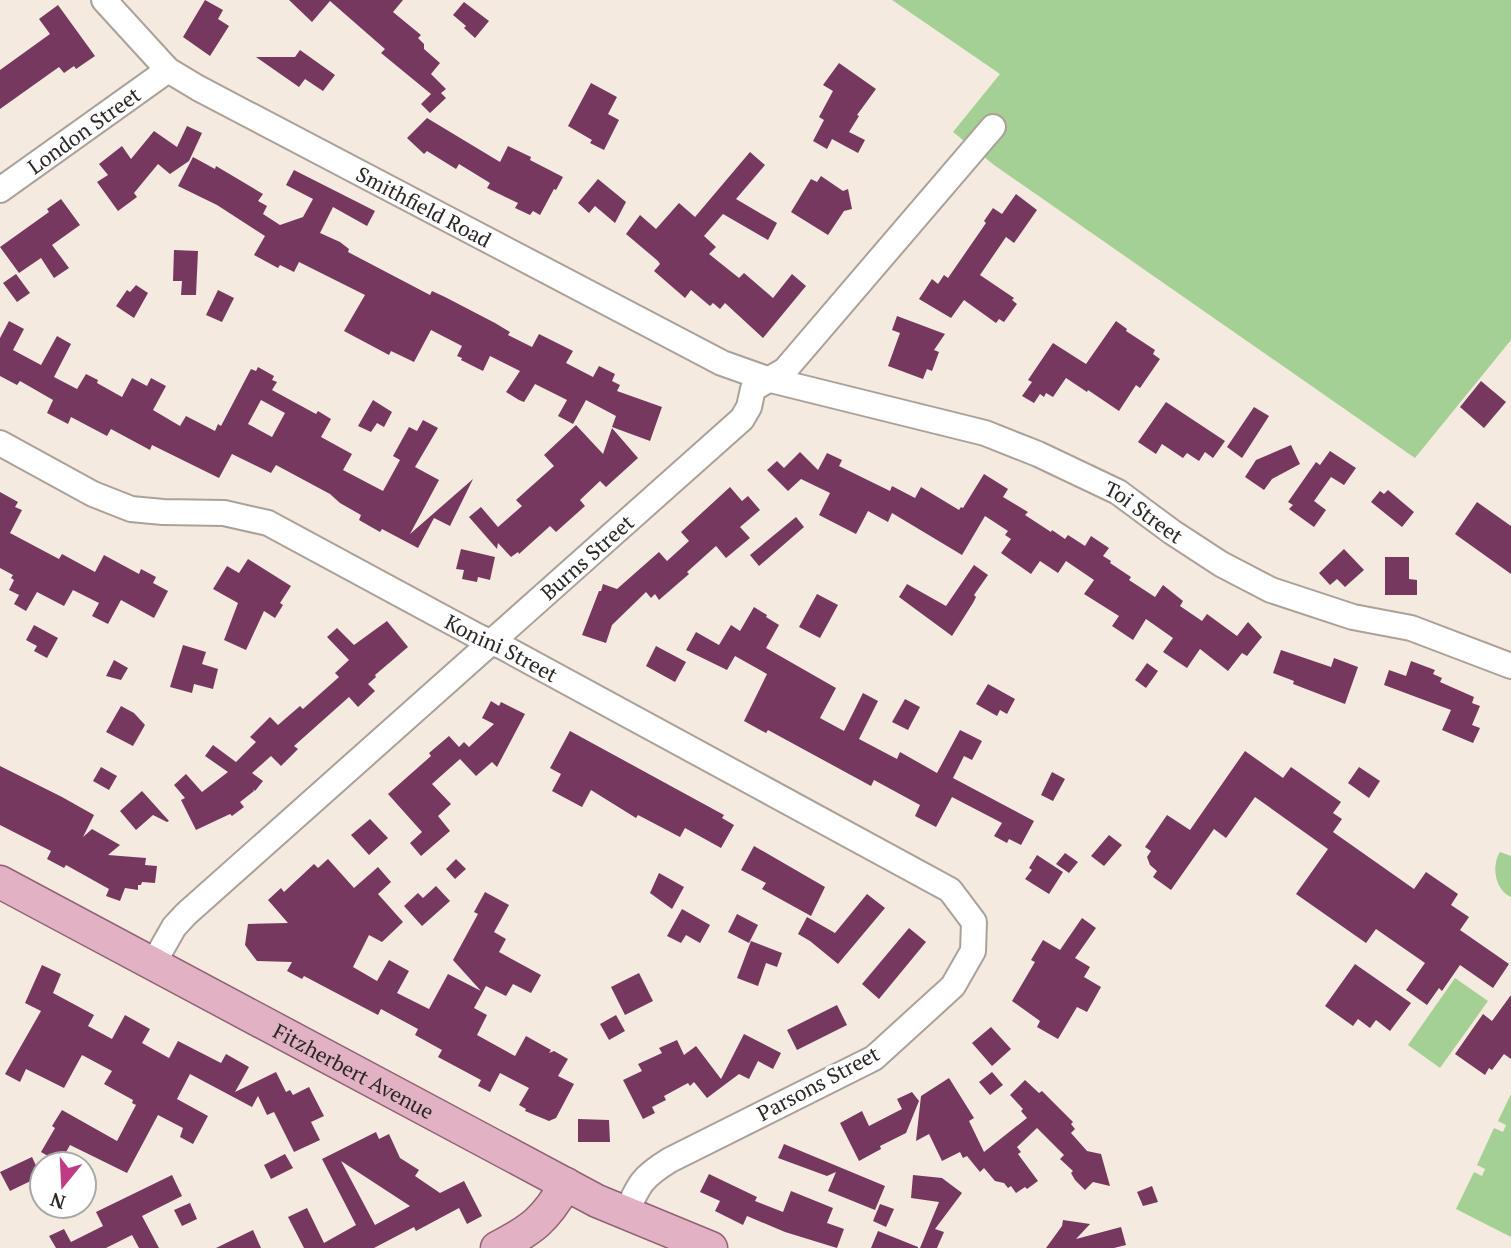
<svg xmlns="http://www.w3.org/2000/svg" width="1511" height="1248" font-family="'PT Serif',serif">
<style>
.green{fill:#a4d093}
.building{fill:#76385e;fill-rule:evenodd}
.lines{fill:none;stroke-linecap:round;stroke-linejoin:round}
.minor-casing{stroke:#aba198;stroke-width:28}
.major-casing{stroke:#936073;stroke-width:35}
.minor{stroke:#fff;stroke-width:24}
.major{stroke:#e0b2c4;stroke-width:32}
.labels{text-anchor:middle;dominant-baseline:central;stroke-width:7;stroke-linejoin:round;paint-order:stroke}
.street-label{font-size:21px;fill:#2c2724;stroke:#fff}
</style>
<rect width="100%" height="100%" fill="#f5eae0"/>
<g class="green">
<polygon points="892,0 1511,0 1511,340 1415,458 994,165 953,132 1000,74"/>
<path d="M1500,852L1511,856V897C1495,890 1491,866 1500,852Z"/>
<polygon points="1455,978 1488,1001 1440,1068 1408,1045"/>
<polygon points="1511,1094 1511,1237 1456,1209 1474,1172 1482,1176 1485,1169 1477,1165 1494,1128 1503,1132 1506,1125 1498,1121"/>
</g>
<g class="building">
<polygon points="205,0 223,10 218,19 229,26 210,56 183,37"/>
<polygon points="289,0 403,0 393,12 421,35 418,38 424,44 424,49 440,63 431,74 446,89 441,93 446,98 430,113 421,104 431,94 381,53 385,49 330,1 312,22"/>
<polygon points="464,2 489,21 475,38 464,28 466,26 453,15"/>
<polygon points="58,5 95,56 76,69 74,66 64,73 59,67 0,109 0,70 50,34 39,19"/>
<polygon points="300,50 335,75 323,91 305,79 299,87 256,57 295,57"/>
<polygon points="839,63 876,89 857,115 859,116 849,132 865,140 858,153 832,139 827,149 813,141 824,120 819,117 833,91 823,85"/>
<polygon points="591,83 617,97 608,114 619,120 604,150 590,143 592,140 568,126"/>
<polygon points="427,118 500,162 508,146 531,157 530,160 563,177 556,190 554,189 540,215 533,211 530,215 515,208 518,203 487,188 490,183 459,164 456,169 427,151 424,154 407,138"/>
<polygon points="187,126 202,133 189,161 170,174 158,164 134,193 137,197 118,211 97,182 108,175 99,164 122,146 131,159 154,131 177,147"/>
<polygon points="750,152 765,165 736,199 777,223 768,240 723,214 704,236 716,247 709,254 739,278 744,273 773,298 792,274 806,286 763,338 725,303 720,309 713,303 710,306 691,290 685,298 654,271 660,264 658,261 626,234 640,215 656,229 679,203 695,217"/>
<polygon points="193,157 215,169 216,166 263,194 258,201 267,206 263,214 280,225 303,217 313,199 286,185 294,170 375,211 367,226 333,207 320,233 340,242 349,249 348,252 430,295 432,291 445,297 495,323 510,332 508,335 532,347 539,334 573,351 566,363 593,377 599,366 615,374 612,381 620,385 617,391 662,407 650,441 612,427 616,416 586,400 573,424 558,416 567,400 535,384 524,402 519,400 506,392 520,371 490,356 483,371 461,360 462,358 457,356 462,346 431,330 414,362 391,351 389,355 344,331 365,295 299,262 294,272 280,265 278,268 254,255 265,236 217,205 178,186"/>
<polygon points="821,176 843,191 848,189 852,209 844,211 828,235 791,212 811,179 817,182"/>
<polygon points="598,179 626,202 615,223 595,206 589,213 578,203"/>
<polygon points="1016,194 1037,210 1014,243 1006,237 980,275 1014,298 1012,300 1017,304 1004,322 999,319 996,323 964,300 951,318 919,299 932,279 938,284 944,275 948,278 986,223 984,221 993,208 1002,214"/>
<polygon points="61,199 80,225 52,245 69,268 54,278 41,258 19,273 0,247 49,212 47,209"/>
<polygon points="174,250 198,251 196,295 181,295 182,281 173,281"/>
<polygon points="16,274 30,293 17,302 3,283"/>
<polygon points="136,285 148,293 134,318 116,306 127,290 130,292"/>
<polygon points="218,290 234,298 222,322 206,315"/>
<polygon points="897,316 945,334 934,350 939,352 932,371 927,369 923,379 888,366 900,333 892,330"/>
<path d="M9,321L24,329L13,350L41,365L57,336L71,344L54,377L77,389L86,374L98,380L97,383L122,397L132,378L147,386L151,378L166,386L153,410L180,426L186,416L215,431L218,424L221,426L251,369L256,371L258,367L274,376L272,380L277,382L272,390L316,414L318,411L331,419L321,437L352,454L343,470L383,491L400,460L393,456L409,427L417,431L423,420L438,428L415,467L439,480L410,534L473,479L450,526L434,518L418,548L382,529L380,532L359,520L361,515L340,503L330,494L276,465L271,473L232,454L219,478L152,445L150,450L111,429L107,436L71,417L68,424L47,413L53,400L20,381L17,385L0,376V338ZM261,400L285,413L272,437L248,424Z"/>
<polygon points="1116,321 1127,329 1126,331 1155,350 1153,354 1160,359 1140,388 1136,385 1119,411 1088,390 1087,392 1066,378 1053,397 1046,393 1044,397 1040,394 1034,403 1022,396 1032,382 1028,380 1053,343 1086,364"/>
<polygon points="1481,381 1506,402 1484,428 1460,407"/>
<polygon points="373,400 392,412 384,427 377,423 371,432 358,426"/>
<polygon points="1166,402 1225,441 1213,458 1205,452 1199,461 1187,453 1183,458 1162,444 1156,454 1138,442"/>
<polygon points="1254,407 1269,416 1242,458 1227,447"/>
<polygon points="576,425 603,454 612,428 638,458 606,487 600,481 580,500 585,506 556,532 550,526 519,554 518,552 511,557 498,543 497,549 469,517 481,507 498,527 522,506 516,500 554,466 544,455"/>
<polygon points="1291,445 1300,464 1272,479 1264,490 1245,477 1256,460"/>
<polygon points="1330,451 1356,468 1344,485 1331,477 1314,501 1326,510 1314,527 1289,509 1293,505 1288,502 1316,462 1320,465"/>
<polygon points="800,452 818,470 827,453 842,460 839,466 890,491 892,486 915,498 921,487 959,510 961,507 963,508 984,474 1008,489 1003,497 1028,512 1025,515 1051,532 1052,530 1065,539 1068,535 1085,546 1091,536 1109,548 1103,556 1111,561 1110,563 1131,577 1129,580 1155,597 1163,585 1183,601 1180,606 1202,621 1207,614 1237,636 1248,622 1262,637 1247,656 1242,653 1228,671 1200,649 1187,668 1163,652 1173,638 1146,619 1133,640 1112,626 1119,616 1084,594 1094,580 1066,561 1058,573 1040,561 1031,574 1001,553 1011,539 1005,535 1008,531 985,516 962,555 892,513 888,522 868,511 856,534 819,515 830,493 801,479 788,491 767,470 777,461 784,468"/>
<polygon points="730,487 742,501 748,496 760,510 740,527 750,538 726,558 716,546 687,572 689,574 659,600 655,594 651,598 646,592 612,625 606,643 582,635 599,591 601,591 603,584 617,589 659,552 667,561 689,541 681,532"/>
<polygon points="1388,490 1414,512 1402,527 1371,502 1380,491 1384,494"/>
<polygon points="0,492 18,502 15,507 22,510 10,533 59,559 62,554 95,572 104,555 139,574 141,569 156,577 153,583 168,591 154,618 121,600 108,624 92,616 99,603 73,590 64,606 37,592 26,611 14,604 19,595 9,590 14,580 11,578 13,575 0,568"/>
<polygon points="1477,502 1511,526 1511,574 1455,534"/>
<polygon points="796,517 804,527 759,566 750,555"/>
<polygon points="461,549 495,557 490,580 478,577 477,582 462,579 464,570 456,569"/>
<polygon points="1344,549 1364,570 1345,587 1337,579 1330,585 1319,573"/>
<polygon points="1385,557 1409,557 1409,579 1417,580 1417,595 1385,595"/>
<polygon points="248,559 291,586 280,603 283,605 275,618 264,611 246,650 224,640 238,603 213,589 227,566 239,573"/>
<polygon points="974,565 988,575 974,595 976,597 973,603 952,636 899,597 907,584 946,606"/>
<polygon points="817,594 838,605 820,638 799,627"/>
<polygon points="754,607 767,615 766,617 779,625 766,648 836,688 820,718 844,731 863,693 878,701 859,739 897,759 900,752 937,773 960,730 982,741 972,760 964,756 953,778 1034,821 1021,845 1009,839 1007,843 994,836 1002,823 952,797 936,827 915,816 920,805 874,780 871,786 768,730 766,733 744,721 767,674 735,656 727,670 686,650 696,632 719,645 731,625 740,631"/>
<polygon points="387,621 408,647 375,675 376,677 368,684 375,691 358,707 349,697 294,746 298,749 281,766 271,756 252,773 263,781 255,791 253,789 254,791 240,802 244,807 232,816 230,814 196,830 181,800 185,798 174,785 186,774 202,792 228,772 205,756 213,745 236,762 256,742 250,737 270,717 278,725 300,706 303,709 339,677 335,673 349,660 327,637 337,628 354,645"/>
<polygon points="34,625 58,638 47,658 34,651 37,646 26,640"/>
<polygon points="183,645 206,652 202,664 218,669 213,689 194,684 192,693 170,687"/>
<polygon points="656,646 686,662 675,682 646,666"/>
<polygon points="1281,650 1331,667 1334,658 1358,667 1345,704 1293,684 1294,681 1273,673"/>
<polygon points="114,660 128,668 121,680 106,676"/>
<polygon points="1411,661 1435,670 1433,674 1442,678 1440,682 1474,697 1472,703 1480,706 1472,725 1480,728 1473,743 1442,730 1451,710 1384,685 1389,670 1406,676"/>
<polygon points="1147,663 1158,671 1146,688 1135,680"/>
<polygon points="988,684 1015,699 1007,714 1000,710 997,716 976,704"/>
<polygon points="905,699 920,707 908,730 892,722"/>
<polygon points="491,701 499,706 501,702 525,714 497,767 492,762 476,776 460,759 432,784 451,804 438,816 450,831 421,856 410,843 422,832 388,794 431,756 429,753 449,736 459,747 464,742 469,747 494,724 482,718"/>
<polygon points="121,706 134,713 145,725 133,746 106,732"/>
<polygon points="570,731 724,815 722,818 734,825 721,848 685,828 680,837 638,815 636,818 591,790 582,807 552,791 561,774 550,768"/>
<polygon points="1245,751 1283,778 1291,767 1341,802 1333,813 1342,819 1333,832 1414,889 1426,872 1458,894 1451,905 1469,917 1460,930 1509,964 1493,988 1460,965 1442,991 1439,988 1427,1005 1406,990 1425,963 1376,929 1366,943 1296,894 1328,849 1255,797 1226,838 1214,829 1171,890 1153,877 1157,871 1150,865 1147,857 1151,851 1145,847 1167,815 1190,830"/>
<polygon points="0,766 62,797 94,815 83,837 92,829 120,845 108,855 146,858 145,865 157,866 155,883 142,882 141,885 138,885 138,890 125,888 120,901 106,896 109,889 66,865 64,868 47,859 51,851 0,825"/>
<polygon points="101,767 117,776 109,790 93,781"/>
<polygon points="1359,767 1380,781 1369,798 1348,783"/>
<polygon points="1052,772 1065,779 1053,801 1041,795"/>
<polygon points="142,791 169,821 167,822 153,815 136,830 120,811"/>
<polygon points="370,819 388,838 369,855 351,835"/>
<polygon points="1109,835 1122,845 1104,866 1091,856"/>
<polygon points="754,846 825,887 811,916 762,889 766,883 741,870"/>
<polygon points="1065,853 1078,862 1069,873 1056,864"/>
<polygon points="1037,855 1063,872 1049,894 1025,879 1032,870 1029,868"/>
<polygon points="328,859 354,888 378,867 391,882 378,894 403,922 382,942 369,935 353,967 377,981 389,960 409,971 397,993 429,1009 448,974 481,991 453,960 478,914 474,912 485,892 509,905 494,932 506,939 499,952 541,975 531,993 513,984 506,996 486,986 474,1008 487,1015 477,1035 515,1056 526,1036 551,1050 549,1053 554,1051 568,1059 558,1076 574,1084 556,1118 549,1121 525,1111 526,1109 519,1105 529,1088 500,1073 490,1092 478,1086 481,1080 438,1057 442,1050 415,1035 418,1029 381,1009 378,1015 304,976 302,979 287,971 292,962 257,961 245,945 248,924 288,923 268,900 281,888 284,892 314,864 318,868"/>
<polygon points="456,859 466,869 455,879 446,869"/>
<polygon points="659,873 684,887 672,909 650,893"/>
<polygon points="436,886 450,901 422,926 404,906 418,893 423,898"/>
<polygon points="867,894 885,908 838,964 810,941 798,934 807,917 835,933"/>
<polygon points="682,909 710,925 700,943 686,935 681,943 667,936"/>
<polygon points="737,914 758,925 749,943 728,932"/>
<polygon points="1082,918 1096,928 1075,958 1090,967 1084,977 1101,987 1087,1012 1077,1007 1058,1039 1037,1027 1040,1021 1012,1001 1035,962 1031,960 1043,940 1060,950"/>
<polygon points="909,928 926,942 879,999 862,984"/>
<polygon points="751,941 782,953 777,967 766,963 758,986 737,978"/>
<polygon points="1355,964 1411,1003 1390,1031 1376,1020 1370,1028 1358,1019 1353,1026 1325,1006"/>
<polygon points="42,965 61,974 53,993 94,1015 88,1026 112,1039 125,1015 150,1029 142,1043 169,1058 178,1041 221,1063 226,1054 249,1067 235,1092 276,1072 286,1092 290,1090 293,1095 309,1087 324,1116 311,1122 320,1140 294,1152 274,1112 267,1115 258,1096 252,1107 190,1074 177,1099 208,1116 193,1144 180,1137 183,1128 158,1115 127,1173 70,1145 60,1163 41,1152 55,1128 52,1126 62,1110 117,1141 136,1105 132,1103 133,1100 104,1084 112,1071 82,1055 64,1088 26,1069 20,1082 5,1074 41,1011 25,1003"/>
<polygon points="639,973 653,1001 625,1015 611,987"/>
<polygon points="1511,995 1511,1059 1504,1054 1492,1070 1489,1068 1485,1075 1455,1054 1483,1014 1492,1021"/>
<polygon points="837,1005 847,1025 797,1050 787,1030"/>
<polygon points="616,1015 625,1031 609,1040 600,1024"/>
<polygon points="991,1027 1011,1049 992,1066 972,1043"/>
<polygon points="744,1034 781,1053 773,1069 758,1061 749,1079 739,1074 707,1098 694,1082 690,1086 688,1083 664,1096 666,1100 652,1107 655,1113 643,1119 623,1080 642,1071 638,1064 662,1053 659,1048 677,1040 684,1055 696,1046 721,1079"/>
<polygon points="992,1072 1003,1085 990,1095 979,1082"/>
<polygon points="949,1078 974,1118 969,1121 984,1152 1027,1118 1021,1111 1023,1109 1010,1095 1025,1080 1039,1093 1042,1091 1073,1122 1071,1124 1075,1129 1071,1133 1087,1151 1101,1154 1110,1186 1093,1182 1085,1190 1075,1180 1071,1173 1073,1171 1060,1159 1064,1155 1037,1128 1017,1147 1021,1152 1018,1154 1038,1181 1027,1189 1025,1187 1016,1193 1011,1186 1008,1188 1004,1183 995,1181 984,1168 980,1172 967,1156 963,1158 960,1152 942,1161 929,1134 916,1141 921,1096"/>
<polygon points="912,1092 919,1101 906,1133 880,1146 881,1149 859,1161 840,1123 862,1111 869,1126 902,1109 897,1099"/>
<polygon points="578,1119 609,1120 610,1142 578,1142"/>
<path d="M376,1132L379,1139L389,1134L400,1158L419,1170L415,1176L440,1193L464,1181L482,1216L467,1224L459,1208L416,1231L414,1227L374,1248H304L288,1217L307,1208L324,1243L356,1225L322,1159ZM341,1161L410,1206L375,1225Z"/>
<polygon points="784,1144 885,1186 875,1210 828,1191 836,1172 827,1176 778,1158"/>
<polygon points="285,1154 293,1168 271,1179 264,1165"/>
<polygon points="32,1157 41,1176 10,1191 0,1172"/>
<polygon points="709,1174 757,1197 755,1201 783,1212 791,1191 833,1208 827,1223 844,1229 837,1248 785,1232 747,1216 743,1225 715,1211 720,1201 700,1192"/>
<polygon points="172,1175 182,1196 142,1216 159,1248 139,1248 132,1235 106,1248 56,1248 49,1236 64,1229 71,1242 103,1226 96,1212"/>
<polygon points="913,1175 942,1178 962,1193 935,1229 944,1232 937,1248 920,1248 939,1202 911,1198"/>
<polygon points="1152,1186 1158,1202 1143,1206 1137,1192"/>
<polygon points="190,1203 197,1219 182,1226 174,1210"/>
<polygon points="880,1204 894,1209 886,1227 873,1221"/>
<polygon points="1063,1220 1090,1224 1076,1239 1121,1227 1126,1245 1114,1248 1046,1248 1062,1226"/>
<polygon points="253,1230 261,1248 216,1248"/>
<polygon points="878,1231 918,1247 918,1248 871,1248"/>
</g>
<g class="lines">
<g class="minor-casing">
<g id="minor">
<path id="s1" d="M104,0L168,70L198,88L722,363L767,379L985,433L1038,454L1118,492L1172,532L1221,564L1271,590L1353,617L1411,628L1511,666"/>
<path id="s2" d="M0,190L168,70"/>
<path id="s3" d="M0,443L93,494L131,509L163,512L224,513L268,523L479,637L503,647L950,890L974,922L973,951L953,986L874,1058L670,1160C642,1177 639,1184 626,1213"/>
<path id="s4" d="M153,964L174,927L186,914L742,419L749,407L753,389L785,370L993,127"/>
</g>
</g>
<g class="major-casing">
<g id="major">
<path id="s5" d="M0,882L597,1201L711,1248"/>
<path d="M497,1248C533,1229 545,1220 566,1184"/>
</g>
</g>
<use href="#minor" class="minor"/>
<use href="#major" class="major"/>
</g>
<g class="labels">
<g class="street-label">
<text stroke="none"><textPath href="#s2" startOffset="103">London Street</textPath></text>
<text stroke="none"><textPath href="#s1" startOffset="385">Smithfield Road</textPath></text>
<text stroke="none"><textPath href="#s1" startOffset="1172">Toi Street</textPath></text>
<text stroke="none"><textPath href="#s4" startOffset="597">Burns Street</textPath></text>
<text stroke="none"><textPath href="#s3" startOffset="550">Konini Street</textPath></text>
<text stroke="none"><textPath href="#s5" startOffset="401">Fitzherbert Avenue</textPath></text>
<text transform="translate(818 1083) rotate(-28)">Parsons Street</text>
</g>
</g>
<g transform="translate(63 1185) rotate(198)"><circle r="33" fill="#ffffff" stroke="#aba9a7" stroke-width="2"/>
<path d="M0-5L12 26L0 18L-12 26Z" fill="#bf3c82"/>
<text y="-10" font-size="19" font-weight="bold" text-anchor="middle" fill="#2c2724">N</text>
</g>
</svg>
